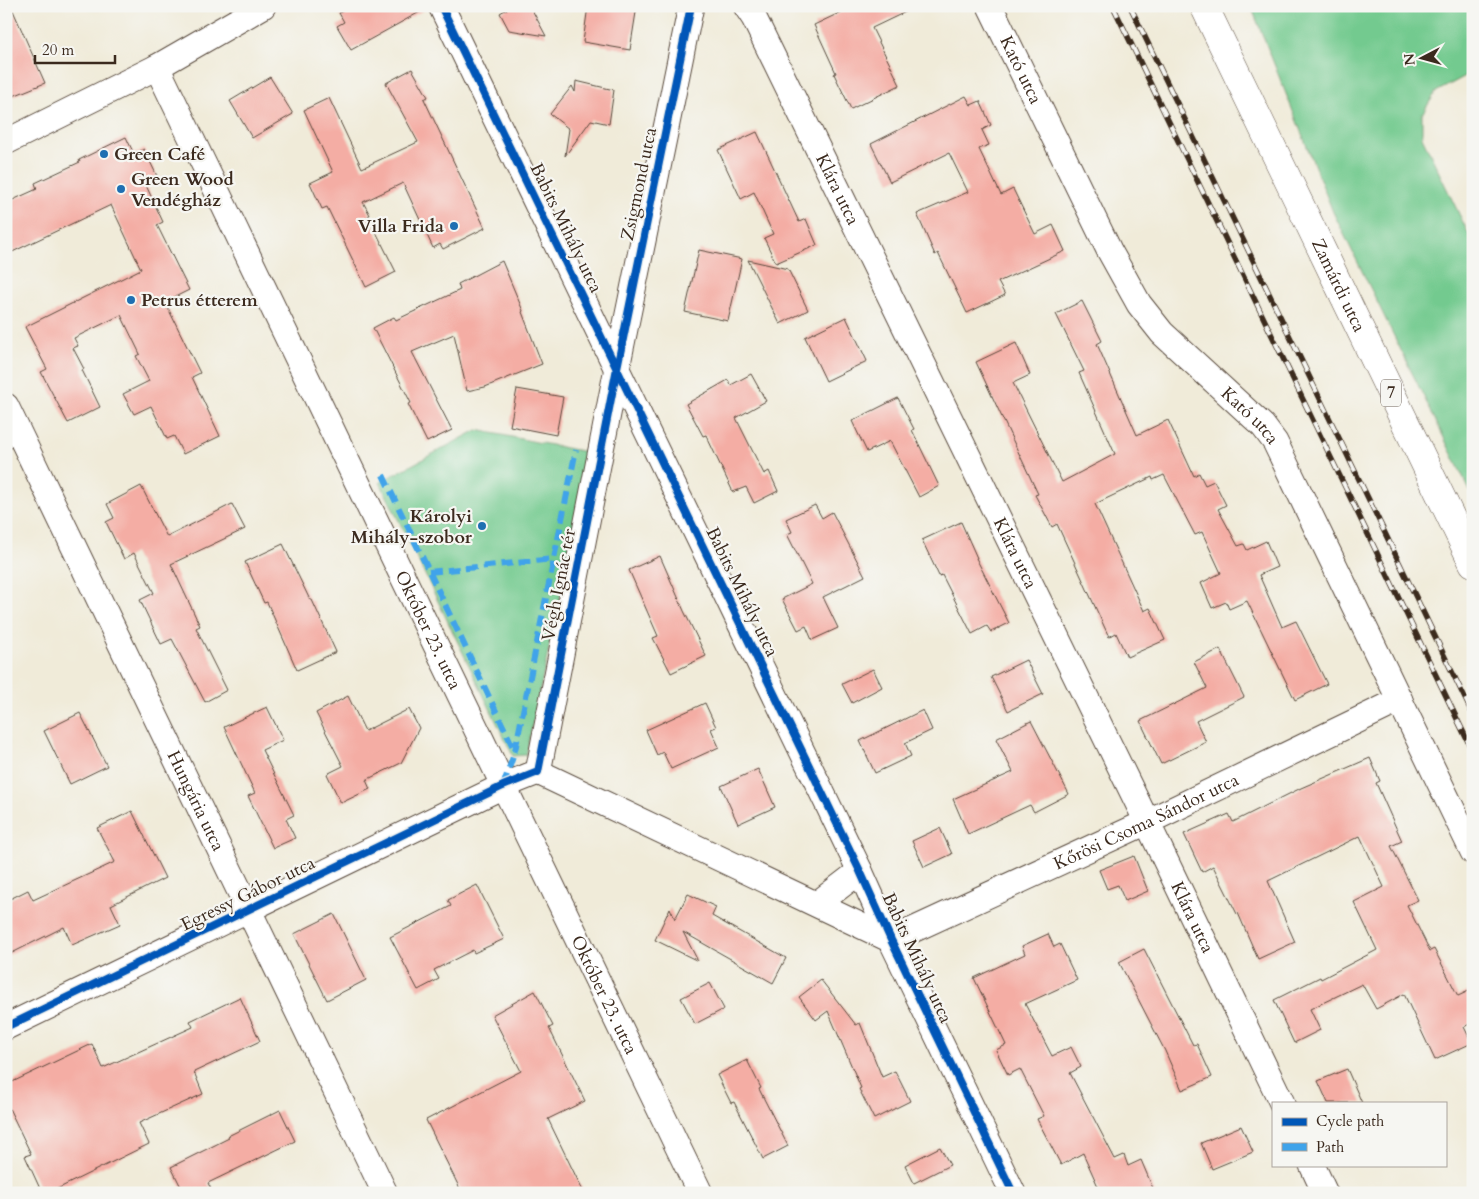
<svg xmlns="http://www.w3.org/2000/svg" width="1479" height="1199" font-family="Cardo,serif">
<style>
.green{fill:#73ca8f;stroke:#577a56}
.building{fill:#f4ada4}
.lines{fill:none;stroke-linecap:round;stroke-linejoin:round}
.street-casing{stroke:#56473a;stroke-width:27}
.primary-casing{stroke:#56473a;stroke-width:29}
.street{stroke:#fff;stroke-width:25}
.primary{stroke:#fff;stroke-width:28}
.rail-casing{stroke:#3b2a1e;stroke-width:5.5}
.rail{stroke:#f6f6f2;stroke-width:4;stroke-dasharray:11;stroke-linecap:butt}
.quiet{stroke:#3fa3ea;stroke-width:6;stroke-dasharray:12 6;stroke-linecap:butt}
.cycleway-casing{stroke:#f6f6f2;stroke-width:11}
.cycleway{stroke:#0057b8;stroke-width:8}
.poi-dot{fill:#1f6fb2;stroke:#f6f6f2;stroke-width:2}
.labels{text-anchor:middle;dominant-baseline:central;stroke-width:4.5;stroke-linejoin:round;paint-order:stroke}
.shield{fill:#f6f6f2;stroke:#73675e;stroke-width:1}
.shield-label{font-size:16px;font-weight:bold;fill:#3b2a1e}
.street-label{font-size:18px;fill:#3b2a1e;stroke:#f6f6f2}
.poi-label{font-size:18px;font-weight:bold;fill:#3b2a1e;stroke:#f6f6f2;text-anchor:start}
</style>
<rect width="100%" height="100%" fill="#f6f6f2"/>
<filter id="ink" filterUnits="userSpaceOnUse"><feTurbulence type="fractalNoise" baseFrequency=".02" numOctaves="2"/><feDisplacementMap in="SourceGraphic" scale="10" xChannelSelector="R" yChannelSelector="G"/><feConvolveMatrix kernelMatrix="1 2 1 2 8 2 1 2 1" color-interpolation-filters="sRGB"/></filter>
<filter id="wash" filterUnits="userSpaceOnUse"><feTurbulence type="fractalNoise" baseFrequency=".0096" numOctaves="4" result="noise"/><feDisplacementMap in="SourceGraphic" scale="20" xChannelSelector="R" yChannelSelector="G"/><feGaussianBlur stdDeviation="1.12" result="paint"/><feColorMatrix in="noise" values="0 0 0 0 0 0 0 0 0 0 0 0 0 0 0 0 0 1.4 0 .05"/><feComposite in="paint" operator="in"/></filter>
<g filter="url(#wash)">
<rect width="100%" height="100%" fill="#f0ebd9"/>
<g class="green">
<polygon points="1251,6 1473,6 1473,72 1436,92 1422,114 1422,137 1473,243 1473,497 1333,212"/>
<polygon points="477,430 591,453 526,755 513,756 380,482"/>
</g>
<g id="blocks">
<g class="building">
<polygon points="6,6 11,6 45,83 6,99"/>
<polygon points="351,6 427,6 427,8 351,50 337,26 344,22 339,13"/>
<polygon points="512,6 530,6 546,36 509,30 500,13"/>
<polygon points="588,6 637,6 630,50 583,42"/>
<polygon points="854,6 918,6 872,28 900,85 851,109 834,74 836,73 814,25"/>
<polygon points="412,69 428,97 424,99 485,228 443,249 440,244 433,248 403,183 363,202 370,215 368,216 396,272 366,287 327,207 322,209 310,183 333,172 304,110 329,98 362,168 418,142 386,83"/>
<polygon points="270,77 293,114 252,138 230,101"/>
<polygon points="576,81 614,90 609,124 591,120 565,156 569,129 550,114 572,86 575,92"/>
<polygon points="966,96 971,105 980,101 991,125 982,130 989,145 979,149 1001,195 1013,189 1035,234 1053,225 1065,251 998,282 1005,295 967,313 938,253 935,255 917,214 968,192 949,153 890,182 871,144"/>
<polygon points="757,132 799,222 806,219 817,245 776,263 764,238 773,234 754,192 741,199 718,150"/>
<polygon points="126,137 134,154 144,149 157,176 144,181 163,222 157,225 189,290 165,302 200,373 192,377 220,436 183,454 174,436 167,439 151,406 134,414 123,394 149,381 136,356 140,354 121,315 74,338 78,346 73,348 84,369 82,370 100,407 68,423 41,372 47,369 25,327 141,269 111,205 6,255 6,203 37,189 35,183 80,162 79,160"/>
<polygon points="699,250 742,259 728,321 685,312"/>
<polygon points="748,260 788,269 808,310 780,324"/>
<polygon points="502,261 523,311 522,312 542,364 485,387 467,391 454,334 412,352 452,430 427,442 408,404 411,403 373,328 394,317 396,320 460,290 458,284"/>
<polygon points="1082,301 1102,341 1097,344 1137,435 1168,420 1194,476 1199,473 1205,485 1214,481 1226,505 1218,509 1238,546 1244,544 1247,550 1266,541 1277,567 1259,575 1282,627 1296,621 1327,684 1295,700 1247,601 1229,609 1226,602 1212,608 1201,583 1221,573 1202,532 1195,535 1164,475 1153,480 1152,477 1095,504 1144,611 1150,608 1165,640 1127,657 1116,633 1109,637 1057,524 1052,527 1035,495 1038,494 976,362 1016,343 1030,375 1013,383 1062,482 1115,454 1079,373 1084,371 1056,314"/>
<polygon points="846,317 867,361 826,381 805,337"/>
<polygon points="751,374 766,401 736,418 764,474 769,471 778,491 754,503 746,487 733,492 706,435 703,436 686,404 728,380 731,385"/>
<polygon points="517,389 563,397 556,435 510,426"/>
<polygon points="898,398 914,429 912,430 939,486 919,497 890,441 867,452 852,421"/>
<polygon points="141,486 167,537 232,504 245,529 171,564 200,626 196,628 227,690 205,702 172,639 161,644 140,600 154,593 134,553 124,559 106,522 114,518 107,504"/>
<polygon points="815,505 822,518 832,512 865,576 823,597 838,628 812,640 806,626 798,630 782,599 812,584 787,534 792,532 786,519"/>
<polygon points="961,522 977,558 976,558 1009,623 991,632 987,626 972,634 942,575 939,576 922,540"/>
<polygon points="283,544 310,600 312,600 336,652 297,670 267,602 264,603 245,562"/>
<polygon points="660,556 684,611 706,656 671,673 653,638 658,636 629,570"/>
<polygon points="1220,649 1244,697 1196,721 1206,742 1161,764 1140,721 1207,688 1194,662"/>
<polygon points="1026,660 1043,694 1008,711 991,677"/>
<polygon points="873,669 882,687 852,703 842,684"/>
<polygon points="348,696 365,731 409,709 419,728 401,763 366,780 370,789 341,803 327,774 343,766 316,713"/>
<polygon points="705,703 716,727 711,729 719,747 671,769 663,752 657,755 646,730"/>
<polygon points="267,707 283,740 262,750 294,815 286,819 295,838 273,848 248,796 255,793 224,727"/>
<polygon points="923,710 932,730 905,743 911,756 875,773 860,741"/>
<polygon points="80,713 107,766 70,784 44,731"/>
<polygon points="1031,721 1069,794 1034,812 1030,805 968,834 953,799 1013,772 996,739"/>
<polygon points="1370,758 1380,781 1376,783 1402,841 1391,846 1418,900 1407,905 1430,951 1434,949 1458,996 1473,989 1473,1022 1464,1027 1472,1043 1435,1060 1404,994 1376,1009 1362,984 1310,1009 1320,1030 1294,1043 1274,1000 1320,977 1321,979 1377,950 1354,902 1384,887 1360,836 1268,881 1295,942 1258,959 1238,913 1237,914 1213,866 1202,872 1184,834 1229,814 1233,822 1301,788"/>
<polygon points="758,769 775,807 738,824 721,786"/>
<polygon points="132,811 165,878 111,905 120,924 72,945 64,927 6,956 6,901 28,890 33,900 115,862 97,828"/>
<polygon points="940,828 952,854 924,867 912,841"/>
<polygon points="1134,856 1148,891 1125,901 1118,885 1107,889 1099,870"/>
<polygon points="477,885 504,939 474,953 473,950 434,970 439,979 418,990 390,937 451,906 448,900"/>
<polygon points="688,894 716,907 712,916 786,958 773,983 683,932 698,961 655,940 670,908 675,919"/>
<polygon points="334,914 366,980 327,1000 294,934"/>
<polygon points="1048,934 1054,947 1060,944 1077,980 1025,1004 1052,1056 1071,1047 1081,1067 1070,1073 1115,1159 1124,1155 1128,1166 1141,1160 1155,1193 1101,1193 1083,1153 1061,1165 1037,1119 1044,1116 1020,1069 1008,1075 996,1050 1006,1045 974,978 1025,954 1022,946"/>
<polygon points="1144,949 1193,1045 1197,1044 1212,1077 1182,1090 1165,1051 1119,962"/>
<polygon points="821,980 856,1025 860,1023 882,1077 895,1071 910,1101 874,1119 859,1089 861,1088 828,1011 816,1020 799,997"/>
<polygon points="710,983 724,1009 695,1024 681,998"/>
<polygon points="535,991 553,1026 549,1028 585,1101 548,1119 584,1193 462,1193 426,1120 521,1071 492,1015"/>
<polygon points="240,997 260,1041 194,1072 203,1094 139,1123 149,1144 49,1193 42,1193 25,1156 31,1154 6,1102 6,1085 92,1044 103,1068 193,1027 190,1021"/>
<polygon points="747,1060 761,1088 759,1089 788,1146 763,1159 734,1102 731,1103 717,1075"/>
<polygon points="1347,1069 1362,1103 1328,1103 1318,1081"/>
<polygon points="280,1110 295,1141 208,1183 213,1193 184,1193 171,1167 229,1138 228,1136"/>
<polygon points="1241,1126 1253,1152 1212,1169 1201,1143"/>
<polygon points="940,1147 950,1165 914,1183 905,1165"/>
</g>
</g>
</g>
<g filter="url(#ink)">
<use href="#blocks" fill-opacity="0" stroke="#56473a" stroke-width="1"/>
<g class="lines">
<g class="street-casing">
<g id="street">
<polyline points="441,6 860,871 891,940 1013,1193"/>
<path id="s1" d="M746,6L754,18L1147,822L1282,1103"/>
<path id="s2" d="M990,6L1109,250L1139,304L1162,333L1263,426L1275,442L1473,852"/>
<path id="s3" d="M157,67L700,1193"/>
<polyline points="6,142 157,67 263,6"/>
<path id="s4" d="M6,406L385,1193"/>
<path id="s5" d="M538,772L891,940L1147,822L1400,700"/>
<polyline points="817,904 860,871"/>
<polyline points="6,1027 503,786 538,772 617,368 691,6"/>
<polyline points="1312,1165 1325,1193"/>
</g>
</g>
<g class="primary-casing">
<g id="primary">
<path id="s6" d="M1204,6L1473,563"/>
</g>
</g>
<use href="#street" class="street"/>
<use href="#primary" class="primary"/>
<g class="rail-casing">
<g id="rail">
<polyline points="1113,6 1473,752"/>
<polyline points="1130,6 1473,715"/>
</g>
</g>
<use href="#rail" class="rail"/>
<g class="quiet">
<polyline points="383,475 515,751 576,450"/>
<polyline points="429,572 554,559"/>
<polyline points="503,786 515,751"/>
</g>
<g class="cycleway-casing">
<g id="cycleway">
<polyline points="441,6 860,871 891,940 1013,1193"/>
<polyline points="6,1027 503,786 538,772 617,368 691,6"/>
</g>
</g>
<use href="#cycleway" class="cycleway"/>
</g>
</g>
<g class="poi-dot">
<circle cx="104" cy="154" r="5"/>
<circle cx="121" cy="189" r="5"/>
<circle cx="454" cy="226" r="5"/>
<circle cx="131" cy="300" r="5"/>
<circle cx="482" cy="526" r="5"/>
</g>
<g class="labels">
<rect class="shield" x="1381" y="379.5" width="20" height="27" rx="4"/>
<g class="shield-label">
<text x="1391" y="393">7</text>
</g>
<g class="street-label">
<text stroke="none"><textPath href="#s2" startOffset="71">Kató utca</textPath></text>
<text transform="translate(639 184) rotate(-78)">Zsigmond utca</text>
<text stroke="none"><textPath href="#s1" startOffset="205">Klára utca</textPath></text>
<text transform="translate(566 228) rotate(64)">Babits Mihály utca</text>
<text stroke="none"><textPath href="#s6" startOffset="310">Zamárdi utca</textPath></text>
<text stroke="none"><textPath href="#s2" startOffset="491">Kató utca</textPath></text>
<text stroke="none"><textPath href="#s1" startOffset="610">Klára utca</textPath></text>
<text transform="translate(559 585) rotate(-79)">Végh Ignác tér</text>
<text transform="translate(742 592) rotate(64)">Babits Mihály utca</text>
<text stroke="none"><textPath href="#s3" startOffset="625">Október 23. utca</textPath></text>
<text stroke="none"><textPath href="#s4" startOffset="438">Hungária utca</textPath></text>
<text stroke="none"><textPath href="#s5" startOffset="672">Kőrösi Csoma Sándor utca</textPath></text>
<text transform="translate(248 894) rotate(-26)">Egressy Gábor utca</text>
<text stroke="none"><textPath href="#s1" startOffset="1015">Klára utca</textPath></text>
<text transform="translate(917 958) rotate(65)">Babits Mihály utca</text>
<text stroke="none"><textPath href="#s3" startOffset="1030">Október 23. utca</textPath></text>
</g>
<g class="poi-label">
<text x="114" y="154">Green Café</text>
<text x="131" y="179">Green Wood<tspan x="131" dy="21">Vendégház</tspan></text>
<text x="444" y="226" text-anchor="end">Villa Frida</text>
<text x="141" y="300">Petrus étterem</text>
<text x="472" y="516" text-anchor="end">Károlyi<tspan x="472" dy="21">Mihály-szobor</tspan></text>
</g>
</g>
<rect width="1479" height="1199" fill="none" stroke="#f6f6f2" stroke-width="25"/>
<rect x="1272" y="1102" width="175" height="65" fill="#f6f6f2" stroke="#aba49d"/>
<rect x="1282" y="1118" width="25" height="8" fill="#0057b8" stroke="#aba49d"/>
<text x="1316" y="1126" font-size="15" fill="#3b2a1e">Cycle path</text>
<rect x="1282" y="1143" width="25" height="8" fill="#3fa3ea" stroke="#aba49d"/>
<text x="1316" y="1152" font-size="15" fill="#3b2a1e">Path</text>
<g transform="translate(1422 58) rotate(264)" stroke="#f6f6f2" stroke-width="4" paint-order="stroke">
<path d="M0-4L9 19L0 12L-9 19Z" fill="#3b2a1e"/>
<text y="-8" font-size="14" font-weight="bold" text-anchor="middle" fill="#3b2a1e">N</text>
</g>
<path d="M35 55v8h80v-8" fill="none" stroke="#3b2a1e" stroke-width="2.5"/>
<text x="42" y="55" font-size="15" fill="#3b2a1e" stroke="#f6f6f2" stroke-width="4" paint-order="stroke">20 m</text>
</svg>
